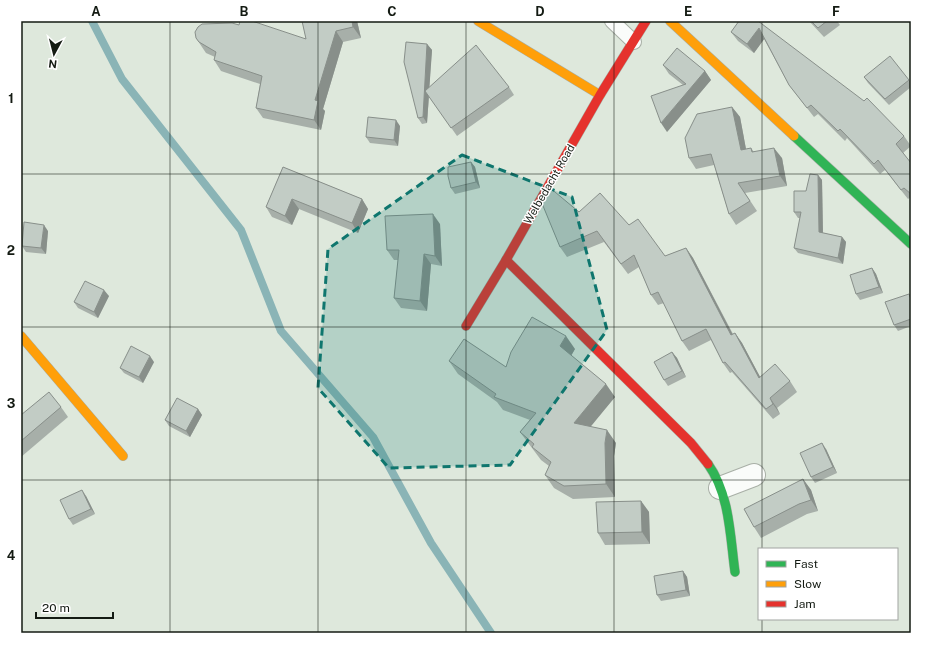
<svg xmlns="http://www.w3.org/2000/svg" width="932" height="654" font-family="'Public Sans',sans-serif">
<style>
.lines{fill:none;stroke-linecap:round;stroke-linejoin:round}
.stream{stroke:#8ab4b6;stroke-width:8}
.lane-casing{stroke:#a8afa6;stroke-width:16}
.street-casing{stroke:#a8afa6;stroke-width:24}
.fast-casing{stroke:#a8afa6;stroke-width:10}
.slow-casing{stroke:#a8afa6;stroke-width:10}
.jam-casing{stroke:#a8afa6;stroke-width:10}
.lane{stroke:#fafcfa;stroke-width:14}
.street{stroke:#fafcfa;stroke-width:22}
.fast{stroke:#30b455;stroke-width:9}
.slow{stroke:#ff9f0a;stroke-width:9}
.jam{stroke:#e5322d;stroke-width:9}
.wall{fill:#a7afa9}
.shaded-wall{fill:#888f8a}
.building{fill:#c2ccc5;stroke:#888f8a}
.marked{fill:#0f766e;fill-opacity:0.2;stroke:#0f766e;stroke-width:3;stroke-dasharray:8 5;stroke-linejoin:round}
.grid{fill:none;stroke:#141b13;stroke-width:1;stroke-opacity:0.55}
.labels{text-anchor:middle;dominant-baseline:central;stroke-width:3;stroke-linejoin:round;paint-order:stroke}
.street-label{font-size:11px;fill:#141b13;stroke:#fff}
.neatline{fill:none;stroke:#141b13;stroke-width:1.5}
.grid-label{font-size:13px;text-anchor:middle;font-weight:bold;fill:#141b13}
</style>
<rect width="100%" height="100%" fill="#dee8dc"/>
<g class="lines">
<polyline class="stream" points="92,21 122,79 241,230 281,331 373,437 431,543 491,633"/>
<g class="lane-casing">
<polyline id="lane" points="612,21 634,42"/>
</g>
<g class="street-casing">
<polyline id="street" points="720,488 754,475"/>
</g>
<g class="fast-casing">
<g id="fast">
<polyline points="794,136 911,244"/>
<path d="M708,464C730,495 730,536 735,572"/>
</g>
</g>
<g class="slow-casing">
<g id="slow">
<polyline points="478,21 600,95"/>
<polyline points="670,21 794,136"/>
<polyline points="21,336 123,456"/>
</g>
</g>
<g class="jam-casing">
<g id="jam">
<polyline points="506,260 691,443 708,464"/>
<polyline points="466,326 506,260 600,95 646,21"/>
</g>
</g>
<use href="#lane" class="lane"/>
<use href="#street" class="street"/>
<use href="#fast" class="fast"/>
<use href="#slow" class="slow"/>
<use href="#jam" class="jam"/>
</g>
<g class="wall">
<polygon points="302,21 357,21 361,38 343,42 323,109 325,111 321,130 263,118 256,108 260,84 221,71 214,60 215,57 206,53 196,38 239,25 306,39"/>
<polygon points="739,21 904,136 911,146 903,153 911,163 911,197 908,199 885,170 880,174 847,138 845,141 818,114 814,117 789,85 764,39 754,53 738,41 731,32"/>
<polygon points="809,21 837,21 840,25 824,37"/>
<polygon points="427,44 432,50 429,87 509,87 514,95 457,136 429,96 427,123 422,124 418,118"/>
<polygon points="663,65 705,71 711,80 667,132 683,85 669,74"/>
<polygon points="864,77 909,80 911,82 911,87 889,105 868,83"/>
<polygon points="732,107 740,117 746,149 751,148 754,152 782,158 787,186 745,193 757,211 736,225 729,214 714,165 696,169 689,158"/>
<polygon points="400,126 398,146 370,143 366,137"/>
<polygon points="471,162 475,167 480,188 455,194 451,188"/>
<polygon points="283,167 362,199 368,209 358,233 299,209 292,225 272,217 266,207"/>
<polygon points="818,175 822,180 823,233 842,237 846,242 843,264 798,253 794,248 800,218 798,218 794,212 806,191"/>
<polygon points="579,212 629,225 665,256 686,248 693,258 733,334 735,333 742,343 760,377 790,381 797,392 777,408 780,414 773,419 732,372 730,373 723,363 711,340 689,351 682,341 664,303 658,305 651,295 639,267 628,274 604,242 567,257 560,247"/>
<polygon points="440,224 442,266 431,264 427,311 401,308 394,298 398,260 394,260 387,250"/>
<polygon points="48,231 46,254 26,252 22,246"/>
<polygon points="872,268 876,274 883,293 860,300 856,294"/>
<polygon points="109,296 98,318 78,308 74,302"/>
<polygon points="911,296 911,326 898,331 894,325"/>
<polygon points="575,349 571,356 615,397 590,426 616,443 614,456 615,497 573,499 554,488 545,475 549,466 541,460 520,432 530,420 503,410 497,402 458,374 449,361 506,367"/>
<polygon points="672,352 677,358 686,377 668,386 664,380"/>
<polygon points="154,362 143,383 124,373 120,368"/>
<polygon points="61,407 68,417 21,457 21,415"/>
<polygon points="198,409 202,415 190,437 169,426 165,420"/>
<polygon points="826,449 837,473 815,483 811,477"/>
<polygon points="803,479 811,490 818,511 807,514 761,538 754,527"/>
<polygon points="86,496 95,514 73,525 69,519"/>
<polygon points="641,501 649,512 650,544 605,545 598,533"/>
<polygon points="683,571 687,577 690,596 661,601 657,595"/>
</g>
<g class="shaded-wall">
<polygon points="352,21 357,21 361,38 353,27"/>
<polygon points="759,28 765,38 754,53 747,44"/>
<polygon points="336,31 343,42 323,109 325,111 321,130 314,120 315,100"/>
<polygon points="427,44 432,50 427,123 423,117"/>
<polygon points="705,71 711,80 667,132 661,123"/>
<polygon points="732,107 740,117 748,160 741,150"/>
<polygon points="396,120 400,126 398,146 394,140"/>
<polygon points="774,148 782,158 787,186 780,176"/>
<polygon points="471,162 475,167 480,188 476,182"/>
<polygon points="818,175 822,180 823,238 819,232"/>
<polygon points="292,199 299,209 292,225 285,216"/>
<polygon points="362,199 368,209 358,233 352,223"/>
<polygon points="433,214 440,224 442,266 435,256"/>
<polygon points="44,225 48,231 46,254 41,248"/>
<polygon points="842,237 846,242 843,264 838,258"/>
<polygon points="686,248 693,258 738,345 731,335"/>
<polygon points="424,254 431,264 427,311 420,301"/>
<polygon points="872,268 876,274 883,293 879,287"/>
<polygon points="104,290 109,296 98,318 94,312"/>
<polygon points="735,333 742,343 766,388 759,378"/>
<polygon points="566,336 575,349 569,359 560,346"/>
<polygon points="672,352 677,358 686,377 682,371"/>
<polygon points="150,356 154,362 143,383 139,377"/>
<polygon points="606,384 615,397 583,436 574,423"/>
<polygon points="770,398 777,408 780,414 773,404"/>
<polygon points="198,409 202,415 190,437 186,431"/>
<polygon points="607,430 616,443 614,456 615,497 606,484 605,443"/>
<polygon points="822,443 826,449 837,473 833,467"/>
<polygon points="803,479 811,490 818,511 811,500"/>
<polygon points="82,490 86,496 95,514 91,509"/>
<polygon points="641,501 649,512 650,544 642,532"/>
<polygon points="683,571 687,577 690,596 686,590"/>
</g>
<g class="building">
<polygon points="240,21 252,21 306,39 302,21 352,21 353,27 336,31 315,100 318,101 314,120 256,108 262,76 214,60 216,52 199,42 196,38 195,32 198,27 202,24 232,23 239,25"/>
<polygon points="739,21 758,21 864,101 867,98 904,136 896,144 911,163 911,194 904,188 901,190 878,160 874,164 840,129 838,131 811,105 807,108 789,85 759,28 747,44 731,32"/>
<polygon points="811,21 827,21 818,28"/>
<polygon points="406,42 427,44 423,117 418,118 404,62"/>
<polygon points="476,45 509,87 451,128 425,91"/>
<polygon points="677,48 705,71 661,123 651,96 686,84 663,65"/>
<polygon points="890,56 909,80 885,99 864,77"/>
<polygon points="732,107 741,150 751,148 752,152 774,148 780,176 738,183 750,201 729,214 711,154 689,158 685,138 697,114"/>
<polygon points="368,117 396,120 394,140 366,137"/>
<polygon points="471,162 476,182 451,188 448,176 448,167"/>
<polygon points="283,167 362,199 352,223 292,199 285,216 266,207"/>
<polygon points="810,174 818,175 819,232 842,237 838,258 794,248 801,212 794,212 794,191 806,191"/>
<polygon points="549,187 579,212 600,193 629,225 638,219 665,256 686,248 731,335 735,333 759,378 775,364 790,381 770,398 773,404 766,409 725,362 723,363 706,329 682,341 658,292 651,295 634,255 621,264 597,231 560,247 541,201"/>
<polygon points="433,214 435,256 424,254 420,301 394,298 399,250 387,250 385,216"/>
<polygon points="24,222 44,225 41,248 22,246"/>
<polygon points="872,268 879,287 856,294 850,275"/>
<polygon points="85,281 104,290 94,312 74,302"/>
<polygon points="909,294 911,299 911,319 894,325 885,302"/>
<polygon points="532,317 566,336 560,346 606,384 574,423 607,430 605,443 606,484 564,486 545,475 551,462 532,447 534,444 520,432 536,413 494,397 496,394 449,361 464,339 506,367 511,352"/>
<polygon points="131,346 150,356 139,377 120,368"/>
<polygon points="672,352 682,371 664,380 654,362"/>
<polygon points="49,392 61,407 21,441 21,415"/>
<polygon points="177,398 198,409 186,431 165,420"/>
<polygon points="822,443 833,467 811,477 800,453"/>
<polygon points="803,479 811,500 799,504 754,527 744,509"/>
<polygon points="82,490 91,509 69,519 60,500"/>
<polygon points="641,501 642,532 598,533 596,502"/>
<polygon points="683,571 686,590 657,595 654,576"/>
</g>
<path class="marked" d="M462,155L572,197L607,330L510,465L389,468L318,388L328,249Z"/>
<path class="grid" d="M170,21V633M318,21V633M466,21V633M614,21V633M762,21V549M21,174H911M21,327H911M21,480H911M762,619V633"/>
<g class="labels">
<g class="street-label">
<text transform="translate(549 184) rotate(-60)">Welbedacht Road</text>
</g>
</g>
<rect width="932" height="654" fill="none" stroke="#ffffff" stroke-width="44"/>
<rect x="758" y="548" width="140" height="72" fill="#ffffff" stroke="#a1a4a1"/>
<rect x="766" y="561" width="20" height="6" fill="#30b455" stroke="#a1a4a1"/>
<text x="794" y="568" font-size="12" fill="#141b13">Fast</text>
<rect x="766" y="581" width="20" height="6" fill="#ff9f0a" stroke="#a1a4a1"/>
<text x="794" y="588" font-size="12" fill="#141b13">Slow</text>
<rect x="766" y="601" width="20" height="6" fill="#e5322d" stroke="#a1a4a1"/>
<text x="794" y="608" font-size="12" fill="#141b13">Jam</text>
<g transform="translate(54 54) rotate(187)" stroke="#ffffff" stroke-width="3" paint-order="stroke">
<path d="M0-3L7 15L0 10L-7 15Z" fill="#141b13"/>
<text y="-6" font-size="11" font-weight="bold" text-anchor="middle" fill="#141b13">N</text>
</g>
<path d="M36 612v6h77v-6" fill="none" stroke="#141b13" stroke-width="2"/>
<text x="42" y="612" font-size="12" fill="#141b13" stroke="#ffffff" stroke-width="3" paint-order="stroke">20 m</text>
<rect x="22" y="22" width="888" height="610" class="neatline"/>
<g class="grid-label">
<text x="96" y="16">A</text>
<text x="244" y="16">B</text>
<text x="392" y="16">C</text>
<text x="540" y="16">D</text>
<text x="688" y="16">E</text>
<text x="836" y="16">F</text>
<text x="11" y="103">1</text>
<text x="11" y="255">2</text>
<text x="11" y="408">3</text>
<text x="11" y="560">4</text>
</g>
</svg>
